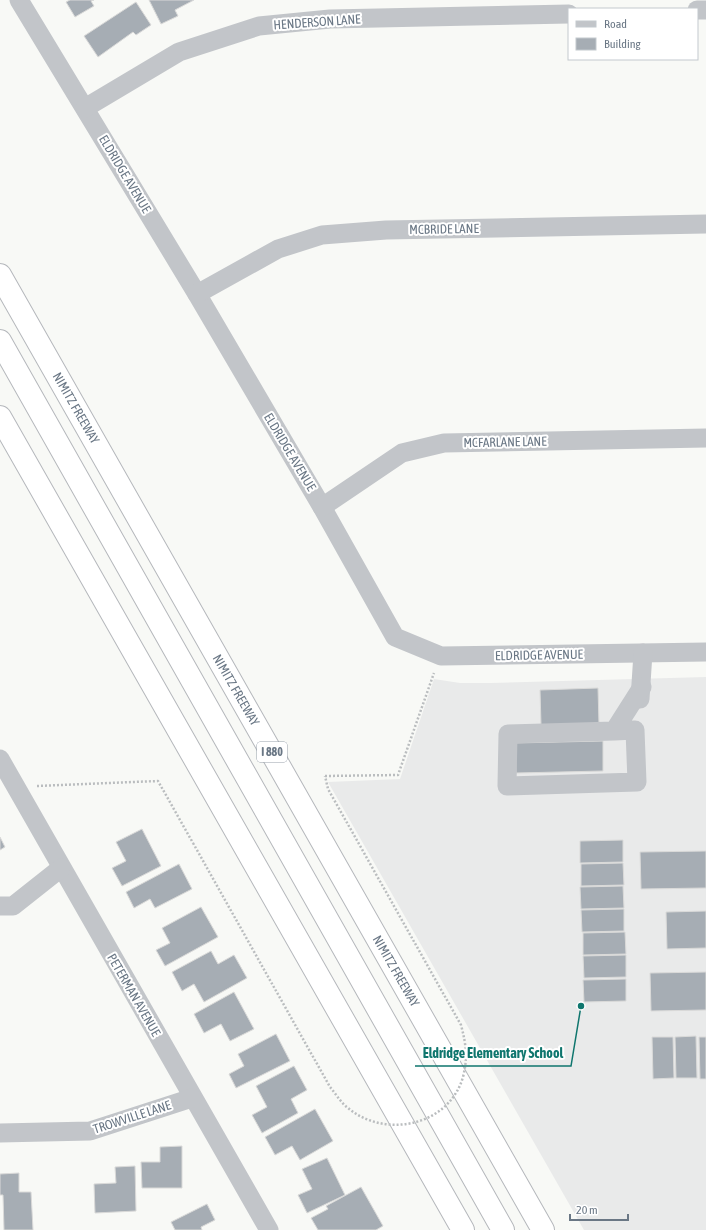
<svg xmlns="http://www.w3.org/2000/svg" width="706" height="1230" font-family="'Asap Condensed',sans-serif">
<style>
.built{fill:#e9eaea}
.building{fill:#a6adb4;stroke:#dadad9}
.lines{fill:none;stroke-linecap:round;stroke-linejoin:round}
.highway-casing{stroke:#b5b8bc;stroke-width:24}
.path{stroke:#babdbf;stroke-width:2.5;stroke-dasharray:2 2;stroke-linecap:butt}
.minor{stroke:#c2c5c9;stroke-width:19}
.highway{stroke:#fff;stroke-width:22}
.path-bridge{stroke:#babdbf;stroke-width:2.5;stroke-dasharray:2 2;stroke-linecap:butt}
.labels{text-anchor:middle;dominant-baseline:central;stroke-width:4;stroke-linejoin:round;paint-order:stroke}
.shield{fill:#fff;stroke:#97a0aa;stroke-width:1}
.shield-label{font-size:12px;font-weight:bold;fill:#6a7785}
.street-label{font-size:13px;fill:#6a7785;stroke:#fff}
.leader{fill:none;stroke:#0f766e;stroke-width:1.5}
.callout-dot{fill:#0f766e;stroke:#fff;stroke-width:1.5}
.callout-label{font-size:14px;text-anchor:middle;font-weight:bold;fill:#0f766e;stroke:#fff;stroke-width:4;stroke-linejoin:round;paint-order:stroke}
</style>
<rect width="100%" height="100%" fill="#f8f9f6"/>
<polygon class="built" points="706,677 706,1230 584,1230 328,782 400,779 434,679 460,683 491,683"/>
<g class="building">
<polygon points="70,0 94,0 91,1 94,6 75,17 66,2"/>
<polygon points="149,0 194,0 175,10 178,16 161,24"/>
<polygon points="136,2 151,25 136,35 133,32 98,57 84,36"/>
<polygon points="598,688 599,724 541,725 540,690"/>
<polygon points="603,741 603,771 516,773 515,743"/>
<polygon points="142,829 161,866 122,886 112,868 126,861 116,842"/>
<polygon points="0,837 5,847 0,850"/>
<polygon points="623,840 623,862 580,863 580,841"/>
<polygon points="706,851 706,888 641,889 640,852"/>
<polygon points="623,863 624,885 581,886 581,864"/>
<polygon points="179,864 192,889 155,908 150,899 134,908 126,892"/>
<polygon points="623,886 624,908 581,909 580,887"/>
<polygon points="201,907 218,937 165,966 156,950 170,943 162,928"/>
<polygon points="624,909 624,931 582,932 581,910"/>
<polygon points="706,911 706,948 667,949 666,912"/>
<polygon points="625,932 626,954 583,955 583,933"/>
<polygon points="211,951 218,964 234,955 247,978 204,1002 194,984 182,991 172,972"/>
<polygon points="626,955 626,977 584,978 583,956"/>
<polygon points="706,972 706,1010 651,1011 650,973"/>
<polygon points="626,979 626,1001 584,1002 583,980"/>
<polygon points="234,992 254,1029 230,1041 221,1024 204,1033 194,1014"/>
<polygon points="276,1034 290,1061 236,1088 229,1074 244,1066 238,1054"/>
<polygon points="696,1036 697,1078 676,1078 675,1037"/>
<polygon points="652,1037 673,1037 674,1078 653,1079"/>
<polygon points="699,1037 706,1037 706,1079 700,1079"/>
<polygon points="294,1066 307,1090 291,1099 298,1113 262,1133 252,1115 267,1107 256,1086"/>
<polygon points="315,1109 333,1141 300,1160 292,1146 275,1155 265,1137"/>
<polygon points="182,1146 182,1188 142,1188 141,1162 160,1162 160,1147"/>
<polygon points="327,1158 345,1195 307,1213 298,1195 312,1189 302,1169"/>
<polygon points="135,1166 136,1211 95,1213 94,1184 116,1183 115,1167"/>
<polygon points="19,1173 19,1192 31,1192 33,1230 4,1230 3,1195 0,1195 0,1174"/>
<polygon points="361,1187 383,1226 376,1230 318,1230 311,1218 328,1209 326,1206"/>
<polygon points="207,1204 215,1220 201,1227 202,1230 175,1230 171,1222"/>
</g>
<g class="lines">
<g class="highway-casing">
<g id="highway">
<polyline points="0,275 543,1230"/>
<polyline points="0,341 503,1230"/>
<polyline points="0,417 463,1230"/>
</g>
</g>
<g class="path">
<polyline points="325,776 398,775 434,673"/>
<polyline points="37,786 158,781 193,843"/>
</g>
<g class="minor">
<polyline points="19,0 197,294 322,507 395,637 441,656 706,652"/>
<polyline points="697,10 706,10"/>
<polyline points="85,108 179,52 259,26 330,19 569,14"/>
<polyline points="197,294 278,249 322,235 386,230 706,224"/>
<polyline points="322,507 402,453 444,443 706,438"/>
<polyline points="640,699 643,653"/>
<polyline points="614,731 635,730 637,782 507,786 508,734 614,731 642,687"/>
<polyline points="0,759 269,1230"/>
<polyline points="0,906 13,906 61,868"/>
<polyline points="0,1133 90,1131 192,1098"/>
</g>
<use href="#highway" class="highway"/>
<path class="path-bridge" d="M193,843L330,1087C336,1094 341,1103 348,1108C385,1139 449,1126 463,1077C468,1057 466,1044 461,1025L328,789L325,776"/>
</g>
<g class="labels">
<rect class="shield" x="257" y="742" width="30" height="20" rx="3"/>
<g class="shield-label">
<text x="272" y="752">I 880</text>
</g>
<g class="street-label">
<text transform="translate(317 22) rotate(-4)">HENDERSON LANE</text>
<text transform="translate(125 174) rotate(59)">ELDRIDGE AVENUE</text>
<text transform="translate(444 229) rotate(-1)">MCBRIDE LANE</text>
<text transform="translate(76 408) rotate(60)">NIMITZ FREEWAY</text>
<text transform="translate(505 442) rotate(-1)">MCFARLANE LANE</text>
<text transform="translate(290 452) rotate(59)">ELDRIDGE AVENUE</text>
<text transform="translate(539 655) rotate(-1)">ELDRIDGE AVENUE</text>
<text transform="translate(236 690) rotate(60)">NIMITZ FREEWAY</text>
<text transform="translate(396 971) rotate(60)">NIMITZ FREEWAY</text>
<text transform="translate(134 995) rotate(60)">PETERMAN AVENUE</text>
<text transform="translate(132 1117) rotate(-18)">TROWVILLE LANE</text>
</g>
</g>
<path class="leader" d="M581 1006L571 1066H415"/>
<circle class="callout-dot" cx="581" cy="1006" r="4"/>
<g class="callout-label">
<text x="493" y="1058">Eldridge Elementary School</text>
</g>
<rect x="568" y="8" width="130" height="52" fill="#ffffff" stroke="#c3c9ce"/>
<rect x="576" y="21" width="20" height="6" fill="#c2c5c9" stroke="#c3c9ce"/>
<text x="604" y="28" font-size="12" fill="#6a7785">Road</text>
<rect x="576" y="38" width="20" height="12" fill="#a6adb4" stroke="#c3c9ce"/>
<text x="604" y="48" font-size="12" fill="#6a7785">Building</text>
<path d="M570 1214v6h58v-6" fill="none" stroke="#6a7785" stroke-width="2"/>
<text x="576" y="1214" font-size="12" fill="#6a7785" stroke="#ffffff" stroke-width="3" paint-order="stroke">20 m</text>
</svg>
